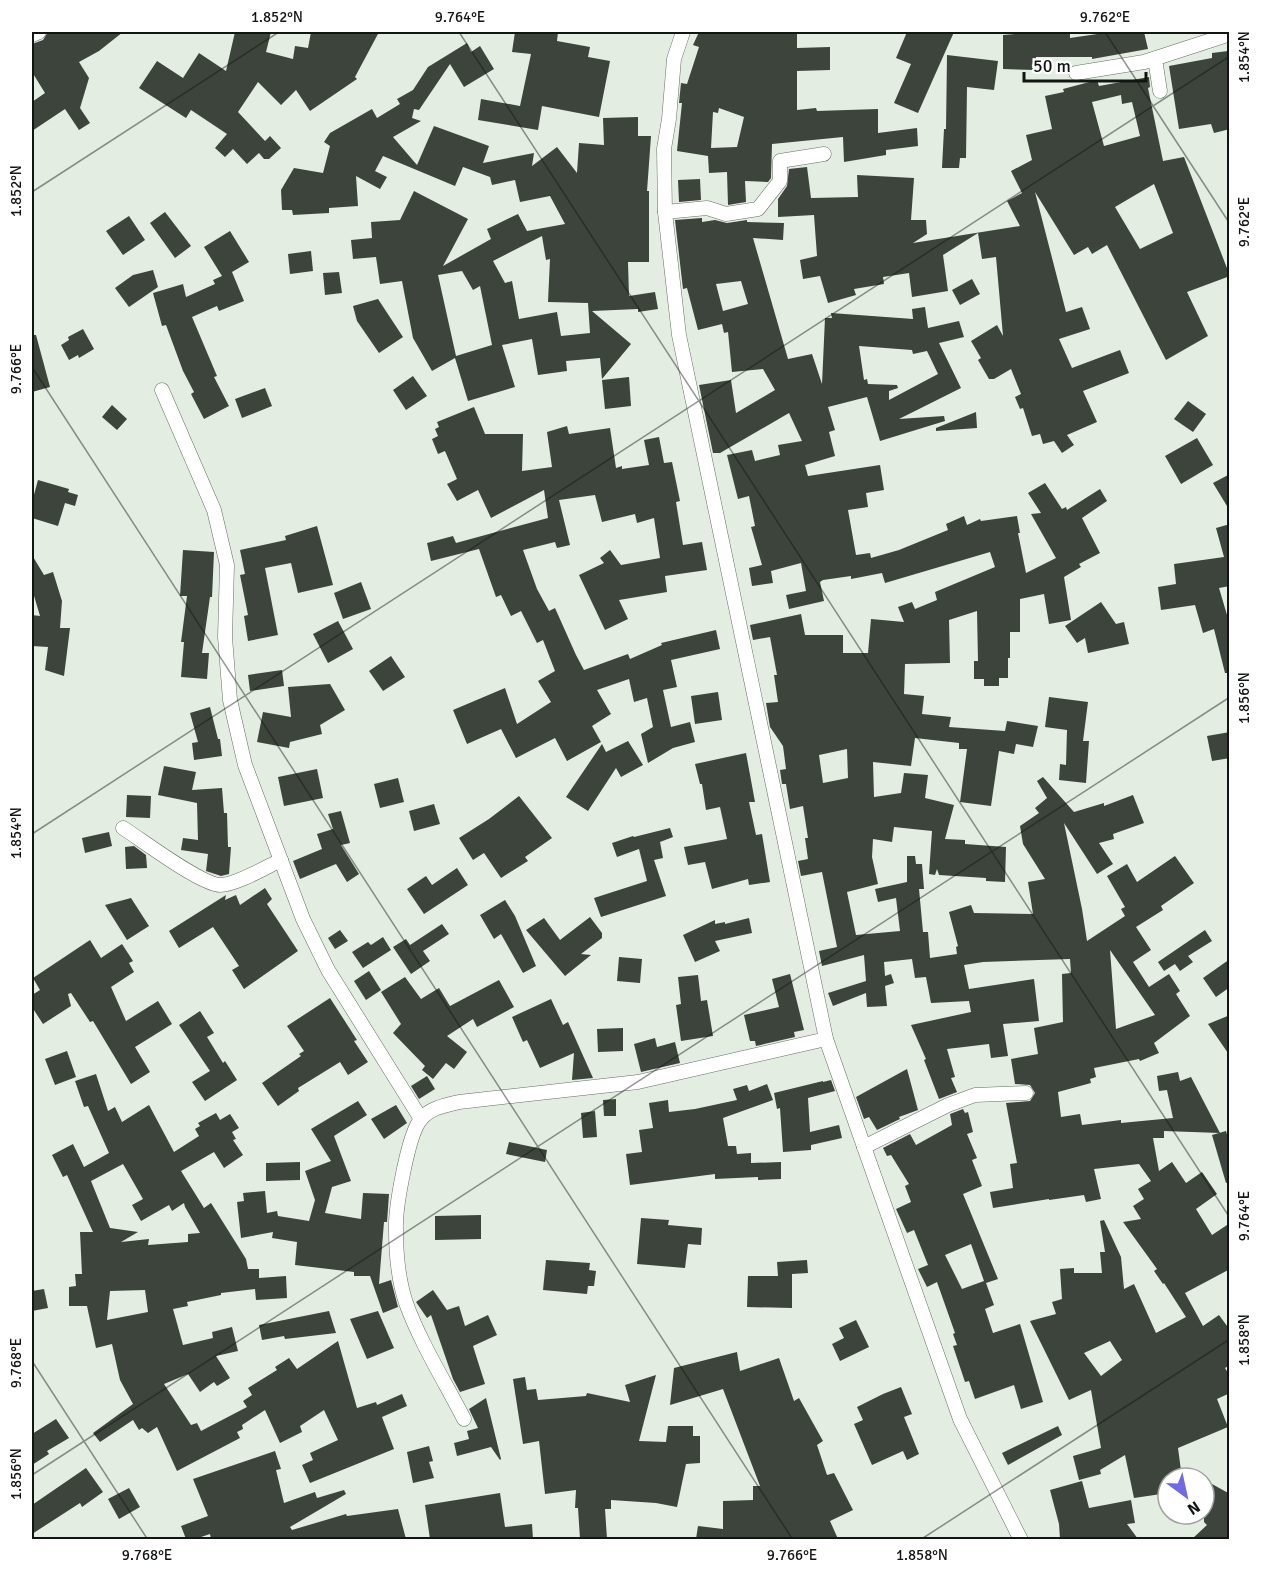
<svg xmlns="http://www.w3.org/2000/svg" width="1261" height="1571" font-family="Signika,sans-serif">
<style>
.building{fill:#3c443b;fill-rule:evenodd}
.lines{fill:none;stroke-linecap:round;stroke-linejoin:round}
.minor-casing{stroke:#666f65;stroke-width:15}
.minor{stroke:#fff;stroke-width:14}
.ticks{fill:none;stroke:#121612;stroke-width:1.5;stroke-opacity:0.45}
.neatline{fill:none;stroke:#121612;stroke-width:2}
.ticks-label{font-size:15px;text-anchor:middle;fill:#121612}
</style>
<rect width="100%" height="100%" fill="#e3ede2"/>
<g class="building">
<polygon points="48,32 123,32 99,51 79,62 89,78 80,108 90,123 79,130 65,109 32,131 32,102 45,93 32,72 32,44 43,40"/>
<polygon points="235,32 271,32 266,52 293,59 295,46 308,48 311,32 379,32 355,77 357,79 310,111 296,90 281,105 258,82 238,112 265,141 270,136 281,148 269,159 264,159 259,153 247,164 233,149 225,157 215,148 227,134 191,110 186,118 139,88 157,61 183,78 199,53 226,71"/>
<polygon points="515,32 558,32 557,41 590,47 588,57 610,61 599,117 542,106 538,130 478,120 481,99 520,106 531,54 512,52"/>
<path d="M699,32H797V48L830,47V70L797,71V110L816,108L817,111L878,109V133L917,128L918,146L886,150V155L844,162L843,137L772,144L771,178L768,182L745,181L746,202L728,205L727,172L709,173L708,156L677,151L682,103H679L681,83L687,84L699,47L693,45ZM719,108L744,117L737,147L711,148L713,112L718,113Z"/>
<polygon points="907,32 954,32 918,113 894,103 911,64 896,58"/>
<polygon points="1015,32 1070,33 1070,38 1111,32 1144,32 1148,49 1092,59 1092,57 1036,57 1035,70 1003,69 1003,35 1015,34"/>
<path d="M467,43L471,52L480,46L494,69L464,87L450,64L419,110L414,109L412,118L421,121L393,137L417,165L434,126L489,146L483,163L534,153L532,166L557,147L577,173L579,143L604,145L603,118L638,117V136H651L647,191H649V262H628L629,296L655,292L658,309L638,312V309L592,311L631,344L602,379L600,358L566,361L567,371L538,375L532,339L502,345L515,387L468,401L455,358L432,371L413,338L402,281L380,284L376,257L353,259L351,240L372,238L371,222L400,220L414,191L468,219L443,266L491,239L487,229L518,214L527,231L565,224L550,196L520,202L515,180L492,185L490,177L463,167L455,186L383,156L375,171L387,177L380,189L356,176L358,206L329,208V213L293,215L292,210H282L281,190L294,168L323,173L330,146L324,142L330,133L372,109L377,118L400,104L397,99L413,90L428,67ZM542,236L546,260L550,259L548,302L588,303L590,333L561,336L557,312L519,319L512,281L505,283L493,261ZM462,271L473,290L480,286L492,345L456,356L438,275Z"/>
<polygon points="1228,51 1230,63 1230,129 1214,133 1211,124 1179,129 1169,66 1212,58 1212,53"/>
<polygon points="947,55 998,61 994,90 967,87 966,158 960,158 959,168 942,168 944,129 946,129"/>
<path d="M1149,77L1150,87L1148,88L1163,161L1184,157L1230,276L1187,292L1208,336L1166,360L1107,245L1092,254L1088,247L1074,255L1035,192L1066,312L1082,307L1090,329L1059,339L1072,368L1120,350L1129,373L1083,391L1097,422L1067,435L1074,445L1062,453L1054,441L1043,444L1040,434L1032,436L1023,408L1020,409L1015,397L1021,394L1011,369L994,379H989L978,360L981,358L971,341L997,325L1003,336L996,257L982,259L978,233L943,255L948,291L912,297L909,273L883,277L884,284L854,289L856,295L828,303L820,276L803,279L800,260L817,256L814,215L778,217V199L787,186L789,169L807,167L811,198L858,197L857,175L914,178L911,220H926L927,234L913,243L1020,226L1007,201L1022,193L1011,171L1032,160L1026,135L1052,129L1045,96L1064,92L1063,89L1097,80L1099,86ZM1121,95L1122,104L1132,102L1140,136L1104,146L1092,102ZM1154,184L1173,233L1140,249L1115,207Z"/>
<polygon points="700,179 701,200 679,202 678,180"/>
<polygon points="165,212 191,246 175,258 150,223"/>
<polygon points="129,216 145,240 123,255 106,231"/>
<path d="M702,218V222L715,220L727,223L747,220V222L784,223L783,240L753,238L788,359L812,354L822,384L825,318H832L831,313L913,319L912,309L925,307L928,328L959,321L964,337L939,343L961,388L899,419L944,416L945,421L880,441L867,397L828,407L835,430L829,432L835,456L805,465L808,476L880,465L884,490L866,493L868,507L848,510L856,555L870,553L871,558L899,550L948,530L946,524L964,516L967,525L980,519L981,521L1017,516L1020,533H1018L1026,573L1056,558L1031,514L1041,513L1028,493L1045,483L1062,509L1066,507L1067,510L1100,489L1107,501L1082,518L1100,553L1079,564L1081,567L1064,577L1071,620L1049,624L1044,594L1020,599V632H1010V658H1008V678H999V686H984V679H974V661H978L977,611L949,620L950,663L905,664L904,694L924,696L922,714L951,717L949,727L1005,731L1007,721L1038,726L1033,747L1016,744L1014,754L999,751L991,806L960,802L967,749H959V743L915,738L911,766L873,762L874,797L901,793L904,773L928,775L925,798L954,805L945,839L965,840V844L1006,847L1005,882L986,881V878L939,875L937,869L935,875L929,874L932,831L894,827L892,842L873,839L872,857L878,884L847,892L856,935L900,931L896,898L878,902L875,889L907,882V856H915L916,864H922L924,889H919L923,932H928L930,958L957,954L956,947L958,946L949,912L971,905L974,913L1033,914L1028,882L1045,879L1023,844L1020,826L1039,813L1035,808L1047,798L1037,781L1043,777L1074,812L1104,803V806L1133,795L1144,823L1113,834L1114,839L1099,843L1113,864L1097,874L1064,823L1082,909L1087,941L1125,916L1121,909L1125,907L1107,876L1127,864L1137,882L1175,856L1194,883L1161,906L1163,910L1136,927L1151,950L1133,962L1149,987L1169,974L1180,991L1176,994L1190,1016L1154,1043L1159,1053L1140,1061L1139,1059L1094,1068L1096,1077L1090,1079L1091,1083L1058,1092L1061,1117L1080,1114L1082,1125L1121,1120V1123L1173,1118L1167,1090L1159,1091L1157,1076L1178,1072L1180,1081L1191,1077L1220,1133L1164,1131V1138H1153L1159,1171L1172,1162L1186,1183L1202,1172L1217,1194L1196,1209L1212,1235L1230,1223V1269L1185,1293L1203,1326L1219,1315L1230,1330V1365L1225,1368L1230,1376V1393L1217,1399L1228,1427L1178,1448L1182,1478H1168V1493L1134,1498L1125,1455L1100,1470L1101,1474L1079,1480L1073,1456L1101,1448L1091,1390L1069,1400L1030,1321L1056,1314L1052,1302L1062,1299L1060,1269L1074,1268V1273H1102L1100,1252H1105L1100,1221L1104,1220L1121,1257L1124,1289L1134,1284L1156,1333L1186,1317L1164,1283L1163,1284L1154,1271L1157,1269L1123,1222L1141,1219L1133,1206L1144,1199L1138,1189L1151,1181L1139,1164L1094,1169L1101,1199L1086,1202L1084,1195L1049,1200V1199L993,1208L990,1192L1013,1188L1010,1164L1017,1163L1006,1103L1030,1101L1035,1093L1030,1085L1015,1084L1011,1059L1038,1054L1034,1028L1063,1022L1062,974L1071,973L1070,959L983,962L964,965L969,989L1034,979L1039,1021L1003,1024L1008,1056L991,1058L989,1044L947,1049L955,1077L951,1078L957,1092L939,1099L924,1060L926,1059L911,1025L971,1012L969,1001L931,1003L926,977L915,978L912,959L884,962L885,976L891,974L894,983L885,986L887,1006L867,1007L866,993L833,1006L828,993L866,981L864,955L822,966L819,951L837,947L822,872L801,876L798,861L808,859L805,838H808L803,806L790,809L786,784H782L780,770L786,769L783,746L770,727L766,703L778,702L774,675H777L770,637L753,640L750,625L801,614L805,635H843V653H868L871,619L904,622L898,607L912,602L915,609L937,600L935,592L995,567L990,552L885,583L882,573L851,579V576L823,580L820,582L824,601L789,609L786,595L806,591L801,563L771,571L773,583L752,586L749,568L762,565L751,527L755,526L749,496L738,499L727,455L752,450L755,461L780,455L778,445L802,441L789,413L720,453H713L699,385L731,380L736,413L775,390L763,369L732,372L728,332L724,333L722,324L698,330L687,288L683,289L675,220ZM741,281L748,304L723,311L716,284ZM859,346L912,350L913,354L927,351L938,374L889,400V391L898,388L897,385L868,384L867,379L864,380ZM847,749L848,778L823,783L819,755ZM1110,950L1155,1015L1116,1029ZM1110,1341L1122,1360L1101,1376L1084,1353Z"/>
<polygon points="230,231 249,262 232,272 244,301 219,311 217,306 192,317 217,376 214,377 229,406 204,419 191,394 194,392 183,371 166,325 162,326 153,293 183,284 186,297 215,284 213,280 222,276 204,247"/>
<polygon points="311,251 313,271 290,274 288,254"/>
<polygon points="153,270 158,287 129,307 115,288 133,275"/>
<polygon points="339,272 342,293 325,295 323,273"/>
<polygon points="972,279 980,294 960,305 952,290"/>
<polygon points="378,299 403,337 379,353 357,321 353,306"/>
<polygon points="83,329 94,349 79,358 78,355 69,360 61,345 69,340 68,337"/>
<polygon points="32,335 36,335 50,387 32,392"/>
<polygon points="413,376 427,396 406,410 393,390"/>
<polygon points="629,377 631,406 605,409 602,380"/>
<polygon points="265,388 272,406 242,418 235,399"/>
<polygon points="1188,401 1206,414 1193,432 1174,419"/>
<polygon points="112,405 127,419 117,430 102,417"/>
<polygon points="474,407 485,434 523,434 522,471 552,467 547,432 567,426 569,434 610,428 616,468 622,466 622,469 649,465 644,440 659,437 664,463 672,462 680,501 676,502 683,545 702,542 707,570 665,576 667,592 619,600 628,619 605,630 579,575 604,563 600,558 610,550 621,565 660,558 654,518 637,523 635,514 602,522 595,495 559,500 570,545 557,548 555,542 523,550 537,589 549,611 555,608 576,655 584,670 628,654 630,659 662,645 661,643 716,630 720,649 671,660 677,687 663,690 671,727 690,722 695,742 673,748 648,763 641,734 653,727 647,698 634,702 629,679 597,690 611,714 592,726 601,742 567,761 555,738 516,758 501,729 467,744 453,710 505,688 517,724 551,702 538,681 555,671 543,640 537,643 521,611 511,616 501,595 496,597 479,549 431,561 427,543 453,536 456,543 548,518 544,490 491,518 478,490 457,501 447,484 457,479 445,451 438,454 432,439 438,436 435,429 439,427 437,422"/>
<polygon points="976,412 977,428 936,431 936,428"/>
<polygon points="1197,438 1213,465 1181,484 1165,456"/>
<polygon points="1230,474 1230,511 1213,483"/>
<polygon points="38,480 69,489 68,492 78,495 75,506 65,503 58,526 32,518 32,502"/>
<polygon points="1230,524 1230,586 1219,588 1230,625 1230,673 1225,673 1214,629 1203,633 1195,605 1161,610 1158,587 1176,584 1174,564 1224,557 1216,528"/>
<polygon points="317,526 333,585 298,593 291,563 265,568 278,635 248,641 244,616 248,615 240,575 245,574 240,550 286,540 285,536"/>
<polygon points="183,550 214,552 212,597 210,597 202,653 209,653 207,679 181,677 184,642 181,642 187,596 180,596"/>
<polygon points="32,555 44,575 53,572 62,601 60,628 70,628 64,676 45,670 48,647 32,646 32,615 40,616 32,589"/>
<polygon points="361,582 371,609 343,619 334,593"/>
<polygon points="1101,602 1116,624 1124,622 1129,644 1088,653 1085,638 1077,643 1065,626"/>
<polygon points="338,621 353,649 328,663 313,634"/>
<polygon points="391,656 405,677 383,691 369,671"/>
<polygon points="282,670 284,686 250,691 248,675"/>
<polygon points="330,684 345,710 320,725 322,734 290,742 289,748 257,742 263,712 291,717 288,687"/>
<polygon points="718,692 722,720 695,724 691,696"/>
<polygon points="1049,697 1088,702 1083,741 1089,741 1086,783 1059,780 1060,764 1066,765 1067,730 1045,727"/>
<polygon points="210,707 218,739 220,739 222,756 194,760 192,743 198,742 190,713"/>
<polygon points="1230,732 1230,758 1212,761 1207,736"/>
<polygon points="628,741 643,765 621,777 616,768 588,811 566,797 602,744 606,752"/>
<polygon points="746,753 755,802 749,802 756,835 762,834 770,882 749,885 748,879 712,889 705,862 688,865 684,847 727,839 720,807 706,810 702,784 700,784 695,764"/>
<polygon points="164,766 196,772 192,790 222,788 224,813 227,813 228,847 231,847 229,874 221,876 206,871 208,854 181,850 183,838 198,840 197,803 158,795"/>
<polygon points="317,769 323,798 284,806 278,777"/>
<polygon points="398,778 404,802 380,808 374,784"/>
<polygon points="127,795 151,796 150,818 126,817"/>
<polygon points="519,796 552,838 525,857 528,861 501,878 484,853 473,860 459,838 489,819"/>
<polygon points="434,804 440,824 414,831 409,811"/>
<polygon points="341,811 350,843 341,845 359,874 347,882 336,864 300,879 293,861 322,849 317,834 333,829 328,814"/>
<polygon points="670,828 673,837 660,842 663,858 654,860 666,896 601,917 594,898 647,881 639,849 617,857 612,843 633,836 634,837"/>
<polygon points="109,832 112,846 85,853 82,838"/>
<polygon points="134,846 146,855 147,868 126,869 125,847"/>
<polygon points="457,868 468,885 424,914 407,889 426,876 432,885"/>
<polygon points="265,888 272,899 267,904 298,951 244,989 232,970 239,966 213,927 179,948 169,931 226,895 225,900 236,895 240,905"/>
<polygon points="131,898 149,926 127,940 105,905"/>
<polygon points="505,900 515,916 536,966 523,973 501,934 494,939 480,915"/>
<polygon points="590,917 602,933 602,938 581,954 591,955 565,976 526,930 544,918 560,940"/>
<polygon points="749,918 752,933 715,941 720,951 695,962 683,935 715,920 715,924 725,922 725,924"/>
<polygon points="442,924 449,934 423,951 430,961 411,974 393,947 406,939 410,945"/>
<polygon points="340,930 348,941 335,949 328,938"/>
<polygon points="1205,930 1212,941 1188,956 1193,962 1180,971 1175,964 1164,971 1158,962"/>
<polygon points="383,937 391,950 363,968 352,952 368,942 371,945"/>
<polygon points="90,940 101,958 122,944 133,961 129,963 134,972 111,987 126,1021 158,1001 172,1024 135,1047 150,1072 131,1084 93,1021 90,1022 71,993 68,994 71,1006 43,1024 32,1007 32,995 40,990 33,978"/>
<polygon points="619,957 642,959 640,983 617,981"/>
<polygon points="1230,959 1230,987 1216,997 1203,978"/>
<polygon points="369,971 381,990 366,1000 354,981"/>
<polygon points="790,974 804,1030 794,1032 795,1037 756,1046 755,1041 750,1041 744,1015 779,1007 772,979"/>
<polygon points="698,975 701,1001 707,1000 713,1036 681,1041 676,1005 681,1004 678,977"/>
<polygon points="405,977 421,999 439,988 450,1006 499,980 514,1007 477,1027 473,1019 447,1036 467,1052 454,1069 446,1063 433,1079 422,1070 425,1066 393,1033 401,1024 381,992"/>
<polygon points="330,998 357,1040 354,1041 368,1062 348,1075 340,1062 298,1088 299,1091 278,1106 262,1083 301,1056 299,1054 304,1051 287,1026"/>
<polygon points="551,999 563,1025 568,1022 593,1078 572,1080 574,1053 540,1068 527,1040 523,1042 512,1017"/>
<polygon points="200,1011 214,1033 207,1037 223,1063 225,1061 237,1080 205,1101 192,1082 210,1071 179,1025"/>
<polygon points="1230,1015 1230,1056 1208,1024"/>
<polygon points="623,1028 623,1051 598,1052 597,1029"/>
<polygon points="655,1038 657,1047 675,1042 680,1063 641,1072 634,1044"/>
<polygon points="67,1051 76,1077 55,1085 45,1059"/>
<polygon points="907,1069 918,1110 899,1117 900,1119 877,1130 869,1117 864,1119 856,1097"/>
<path d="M96,1074L108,1111L115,1107L122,1122L149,1105L174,1152L199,1136L195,1129L200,1126L198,1123L216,1113L220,1120L230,1114L239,1128L232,1132L236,1139L233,1140L243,1155L224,1168L214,1152L181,1171L204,1208L211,1203L246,1259L248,1269H259V1278L286,1276L287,1298L256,1300L255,1289L221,1293V1295L187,1302L188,1306L173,1309L183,1345L213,1338L212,1332L232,1327L238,1351L216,1356L230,1378L217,1386L214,1382L200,1392L188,1374L164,1384L191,1425L197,1423L201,1431L247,1407L243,1401L252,1395L248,1388L277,1370L275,1367L289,1358L297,1369L338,1341L357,1408L376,1402L377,1405L402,1394L407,1406L382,1417L394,1449L310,1483L302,1465L313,1460L310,1453L338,1440L324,1410L300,1426L302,1432L280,1443L265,1410L242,1425L243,1429L237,1432L240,1438L177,1471L157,1427L148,1433L142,1428L139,1430L133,1420L100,1442L93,1433L133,1404L120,1380L112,1344L96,1348L87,1306H69V1287L76,1286L75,1274H82L80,1232H93L67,1175L63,1177L52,1155L73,1144L84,1167L109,1153L88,1106L84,1107L75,1081ZM123,1164L143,1199L132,1205L141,1221L169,1205L172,1211L184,1203L185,1207L200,1233L188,1234V1242L148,1245L149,1239L121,1242L138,1232L110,1228L91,1181ZM145,1290L148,1312L107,1320L110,1291Z"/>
<polygon points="427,1076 435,1089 419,1099 411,1086"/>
<polygon points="831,1080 835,1091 808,1098 810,1132 839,1125 842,1138 811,1145 811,1150 783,1152 780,1108 777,1109 774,1093 823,1081 823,1082"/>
<polygon points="767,1084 773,1100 723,1118 728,1146 736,1146 737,1154 751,1153 751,1163 781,1162 781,1179 758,1180 758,1177 715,1179 715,1174 630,1185 626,1154 642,1152 639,1130 653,1128 649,1103 668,1100 669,1112 695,1109 737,1100 733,1089 747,1085 749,1091"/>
<polygon points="616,1099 616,1116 604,1116 603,1100"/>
<polygon points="358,1101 367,1115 334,1136 351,1181 332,1187 325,1213 361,1219 363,1193 389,1194 387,1222 384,1222 379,1284 391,1280 398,1307 383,1313 370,1276 354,1276 354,1272 295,1265 297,1242 272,1238 273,1232 241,1238 237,1202 244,1201 243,1193 265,1191 267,1213 277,1211 278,1216 309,1221 315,1200 305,1171 331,1161 311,1129"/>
<polygon points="396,1105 407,1123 384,1139 371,1119"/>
<path d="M963,1109L965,1113L968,1112L973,1132L967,1134L977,1158L972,1160L982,1186L963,1194L998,1279L986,1283L994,1305L985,1309L993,1333L1020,1324L1043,1402L1021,1409L1014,1385L975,1399L969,1381L965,1382L953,1346L957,1345L953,1334L955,1333L937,1282L927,1287L918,1269L928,1265L914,1230L907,1233L896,1209L911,1202L905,1186L909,1184L891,1155L887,1156L883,1148L910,1134L916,1145L952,1125L950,1114ZM971,1244L984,1281L962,1289L945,1255Z"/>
<polygon points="595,1111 597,1137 583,1138 581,1113"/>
<polygon points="1226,1131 1230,1145 1230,1182 1226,1183 1212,1135"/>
<polygon points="509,1142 547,1150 545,1162 506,1154"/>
<polygon points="300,1162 300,1180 266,1181 266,1163"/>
<polygon points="481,1215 481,1239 435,1240 435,1216"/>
<polygon points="641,1218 669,1220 668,1225 702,1228 701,1245 688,1244 685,1268 637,1264"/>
<polygon points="546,1260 590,1263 589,1270 596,1271 594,1286 588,1286 587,1294 543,1290"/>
<polygon points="807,1260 808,1273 792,1274 792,1308 747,1307 748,1276 778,1276 777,1262"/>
<polygon points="44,1289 48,1308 32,1311 32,1291"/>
<polygon points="433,1290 447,1310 459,1306 465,1326 488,1315 497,1335 473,1346 485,1384 460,1392 453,1379 431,1315 427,1318 416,1302"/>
<polygon points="329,1311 336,1333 285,1339 284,1336 262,1340 259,1325"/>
<polygon points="378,1311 394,1348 367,1359 350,1319"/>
<polygon points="856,1320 869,1347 840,1361 832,1344 844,1338 839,1328"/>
<polygon points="737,1352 740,1371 779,1358 794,1401 799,1398 823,1441 817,1445 827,1475 834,1473 853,1510 830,1521 838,1539 696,1539 698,1526 723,1529 723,1501 753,1500 753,1486 760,1486 723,1389 670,1405 674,1368"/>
<polygon points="656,1375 639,1441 666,1442 668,1426 693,1426 693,1436 700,1436 700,1463 686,1464 677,1507 656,1503 611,1500 611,1509 605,1509 607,1539 580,1539 578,1508 575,1508 576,1490 545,1494 539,1441 523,1444 513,1379 525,1377 527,1390 536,1389 538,1400 586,1396 587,1393 630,1402 625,1385"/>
<polygon points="901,1387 912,1414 904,1417 919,1454 907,1460 903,1451 872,1465 854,1424 863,1420 857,1407 883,1394"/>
<polygon points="486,1398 501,1459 500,1460 491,1447 457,1456 454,1443 469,1439 467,1431 478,1428 469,1409"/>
<polygon points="56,1419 69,1438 47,1451 49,1454 32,1465 32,1434"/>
<polygon points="1058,1426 1062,1435 1008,1465 1002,1453"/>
<polygon points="429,1446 433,1461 429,1462 434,1478 413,1483 407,1452"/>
<polygon points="275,1451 281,1469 276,1470 284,1503 315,1492 317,1498 344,1490 346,1494 290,1527 292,1530 346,1514 347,1516 398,1509 406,1539 211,1539 210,1534 195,1539 186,1539 181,1526 208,1516 193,1479"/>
<polygon points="86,1468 103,1492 82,1507 80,1503 32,1534 32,1505"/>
<polygon points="1082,1481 1089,1508 1131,1500 1135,1523 1127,1524 1138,1539 1060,1539 1059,1524 1050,1490"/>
<polygon points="1212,1484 1230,1494 1230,1539 1192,1539 1207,1525 1204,1522 1204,1494"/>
<polygon points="129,1488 140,1507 119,1519 108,1499"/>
<polygon points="500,1493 505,1527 532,1524 533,1539 430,1539 425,1505"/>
</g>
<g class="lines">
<g class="minor-casing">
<g id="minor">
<polyline points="683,32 674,59 669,119 664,149 665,212 679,335 826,1039 960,1419 1021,1540"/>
<polyline points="32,35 39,32"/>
<polyline points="1155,59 1160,91"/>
<polyline points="1076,73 1144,62 1230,34"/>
<polyline points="665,212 707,208 726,214 758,209 780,181 780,161 824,154"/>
<polyline points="162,390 214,510 227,565 225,637 230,700 245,765 303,919 328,970 421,1119"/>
<path d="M123,828C142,840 200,884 220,885C236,885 266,867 281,860"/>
<polyline points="864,1147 948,1105 975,1095 1026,1093"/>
<path d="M464,1419C445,1382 420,1342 406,1303C399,1282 396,1253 396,1230C395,1209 408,1134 421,1119C430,1108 446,1105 459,1102L638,1082L826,1039"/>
</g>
</g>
<use href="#minor" class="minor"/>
</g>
<path class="ticks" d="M459,32L1230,1218M1105,32L1230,224M32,192L279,32M32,367L793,1540M32,834L1230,56M32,1361L148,1540M32,1475L1230,697M920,1540L1230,1339"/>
<rect width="1261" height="1571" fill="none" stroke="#ffffff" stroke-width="66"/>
<g transform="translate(1186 1496) rotate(147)"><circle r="28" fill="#ffffff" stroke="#a0a2a0" stroke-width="1.5"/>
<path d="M0-4.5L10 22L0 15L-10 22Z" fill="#716ae5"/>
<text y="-9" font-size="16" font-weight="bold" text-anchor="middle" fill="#121612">N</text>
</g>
<path d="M1024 72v9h122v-9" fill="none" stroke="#121612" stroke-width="3"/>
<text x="1033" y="72" font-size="18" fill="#121612" stroke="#ffffff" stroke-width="4.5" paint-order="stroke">50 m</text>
<rect x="33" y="33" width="1195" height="1505" class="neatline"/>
<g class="ticks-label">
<text x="277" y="22">1.852°N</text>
<text x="460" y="22">9.764°E</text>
<text x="1105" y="22">9.762°E</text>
<text transform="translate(1244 57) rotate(-90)" y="5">1.854°N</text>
<text transform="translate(16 191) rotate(-90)" y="5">1.852°N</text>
<text transform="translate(1244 222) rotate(-90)" y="5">9.762°E</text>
<text transform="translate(16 369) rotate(-90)" y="5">9.766°E</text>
<text transform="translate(1244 698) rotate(-90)" y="5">1.856°N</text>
<text transform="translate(16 833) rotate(-90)" y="5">1.854°N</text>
<text transform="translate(1244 1216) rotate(-90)" y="5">9.764°E</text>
<text transform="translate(1244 1340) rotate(-90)" y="5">1.858°N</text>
<text transform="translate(16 1363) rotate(-90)" y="5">9.768°E</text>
<text transform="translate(16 1474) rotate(-90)" y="5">1.856°N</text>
<text x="147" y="1560">9.768°E</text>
<text x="792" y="1560">9.766°E</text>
<text x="922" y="1560">1.858°N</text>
</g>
</svg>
